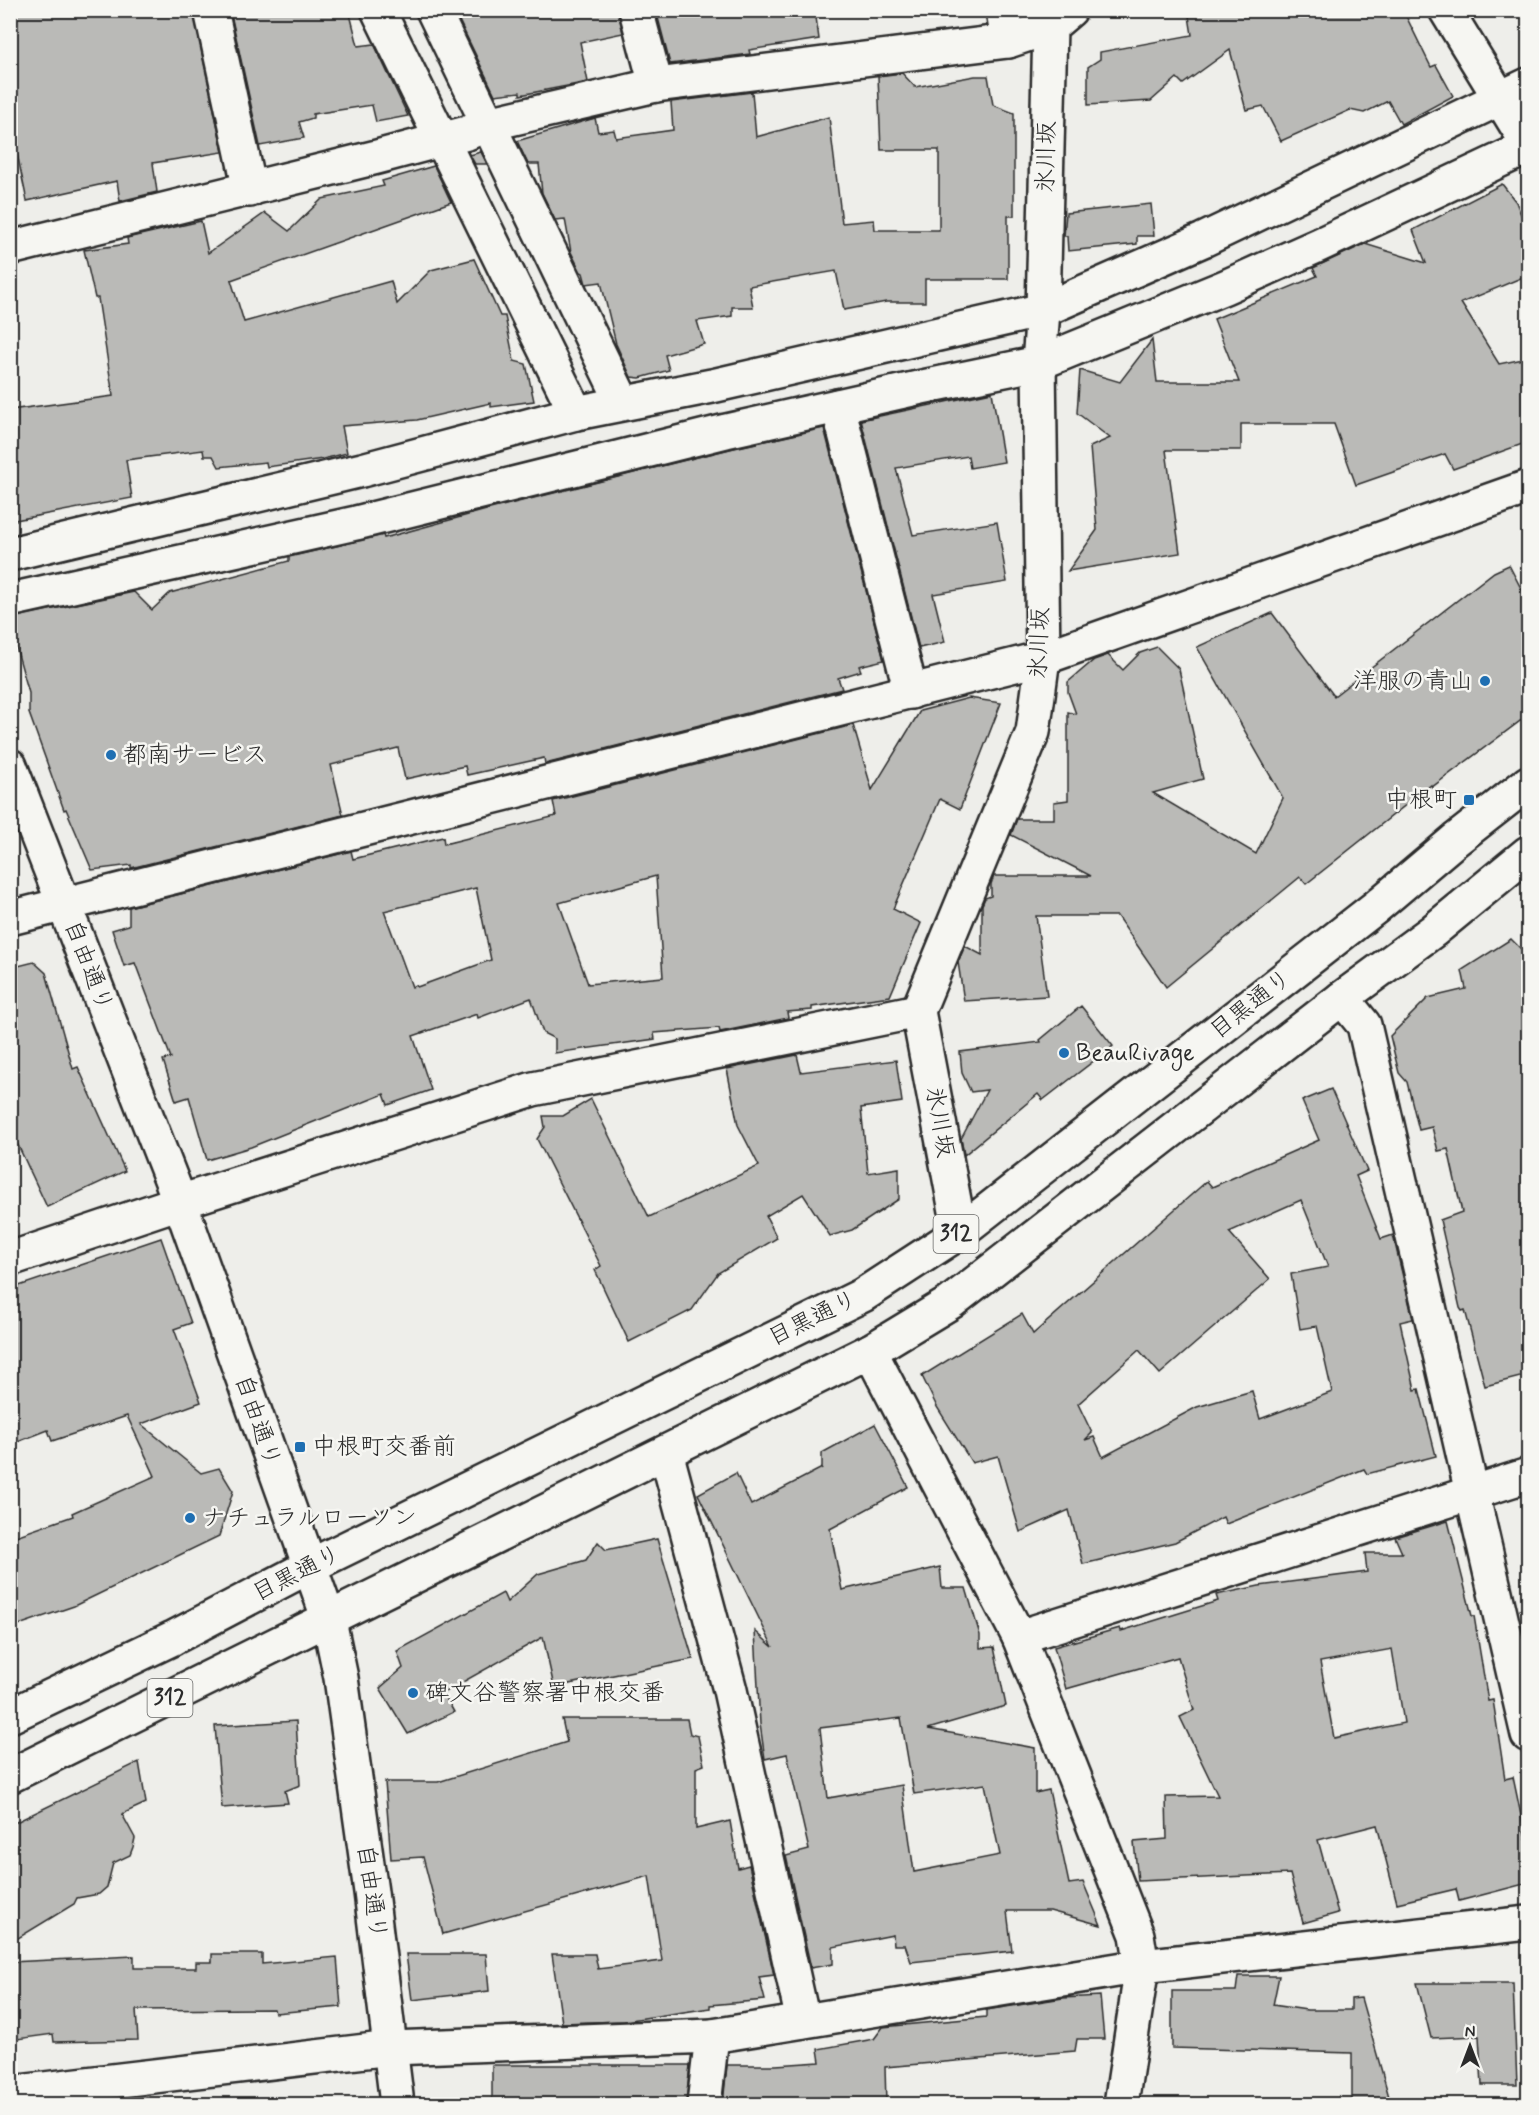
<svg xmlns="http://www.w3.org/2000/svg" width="1539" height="2115" font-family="Mynerve,'Klee One',sans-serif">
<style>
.building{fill:#babab7;stroke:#2b2b2b;stroke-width:1.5;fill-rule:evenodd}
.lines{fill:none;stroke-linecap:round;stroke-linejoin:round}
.minor-casing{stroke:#2b2b2b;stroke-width:38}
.major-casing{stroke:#2b2b2b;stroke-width:38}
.minor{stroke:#f6f6f2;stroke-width:33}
.major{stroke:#f6f6f2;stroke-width:33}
.poi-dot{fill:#1f6fb2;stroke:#f6f6f2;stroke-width:2}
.labels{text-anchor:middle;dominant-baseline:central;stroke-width:5;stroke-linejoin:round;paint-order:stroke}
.shield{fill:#f6f6f2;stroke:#686867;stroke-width:1.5}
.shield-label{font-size:22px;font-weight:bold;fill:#2b2b2b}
.street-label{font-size:24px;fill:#2b2b2b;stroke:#f6f6f2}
.poi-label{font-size:24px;fill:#2b2b2b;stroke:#f6f6f2;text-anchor:start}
</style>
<rect width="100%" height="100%" fill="#eeeeea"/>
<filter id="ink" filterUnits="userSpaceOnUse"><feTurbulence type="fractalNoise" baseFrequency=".0167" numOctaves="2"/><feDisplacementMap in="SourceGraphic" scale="12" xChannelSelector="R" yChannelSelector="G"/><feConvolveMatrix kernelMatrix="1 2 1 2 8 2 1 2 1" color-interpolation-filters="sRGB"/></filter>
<g filter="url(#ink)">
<g class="building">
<polygon points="10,10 193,10 223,152 153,163 157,192 120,201 117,181 27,201 10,120"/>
<polygon points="230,10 349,10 358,46 374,44 408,116 376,122 372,105 313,114 313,118 299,122 304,138 260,146"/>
<polygon points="454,10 618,10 623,33 580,42 588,82 520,95 520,92 495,95"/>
<polygon points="656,10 660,10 661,15 815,10 819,39 749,50 750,54 670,64"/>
<polygon points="1188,10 1403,10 1431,67 1436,65 1453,96 1401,124 1388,101 1364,113 1350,110 1281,141 1263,106 1246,110 1230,50 1183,84 1177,78 1151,101 1088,105 1088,67 1100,59 1100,52 1192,35"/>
<polygon points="902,73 915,87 975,76 988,76 993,105 1014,113 1014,216 1008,216 1008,279 925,279 925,302 886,302 844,310 836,271 749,286 753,307 732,307 732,316 697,321 704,344 665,355 669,370 640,378 631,377 616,344 601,282 586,284 583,273 581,272 571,252 565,219 555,220 542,193 539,164 528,164 517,141 595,118 598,132 614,130 616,138 673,130 671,102 752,92 756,137 829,117 842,223 874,220 875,230 939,230 939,150 881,150 878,76"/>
<polygon points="481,152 487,164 475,164 470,155"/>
<polygon points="434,166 451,202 231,280 244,322 391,281 397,304 431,270 474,259 500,316 505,316 514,361 526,364 534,401 491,407 491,403 417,420 342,426 347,453 323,459 267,467 266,462 219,467 213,456 204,456 203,450 126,460 132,498 10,521 10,410 113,396 98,298 95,298 84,250 128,244 127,238 201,221 208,253 265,213 289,231 322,199 384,186 382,181"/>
<polygon points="1502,184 1516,202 1528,232 1528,275 1461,303 1499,364 1528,358 1528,442 1453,469 1445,454 1356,485 1334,424 1241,424 1241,450 1166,450 1180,553 1068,571 1097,530 1090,447 1110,438 1077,413 1080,370 1120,382 1152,340 1157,382 1239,382 1214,319 1317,276 1313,268 1365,244 1426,263 1413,230"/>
<polygon points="1151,204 1154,236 1137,236 1137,244 1068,251 1067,236 1064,236 1066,213"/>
<polygon points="992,392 1004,462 970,468 968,456 896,468 913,535 997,522 1007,582 933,594 945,642 919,648 861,420"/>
<polygon points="824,428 884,660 859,666 861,671 838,678 842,689 545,764 544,758 467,775 465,766 405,779 398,748 331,765 343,815 131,868 131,865 92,870 66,809 64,810 29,713 29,693 10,626 10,618 134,592 152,610 170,593 289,561 289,557 383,535 384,538 490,509 730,449"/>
<polygon points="1509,565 1528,602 1528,715 1432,787 1431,785 1306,884 1300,877 1166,987 1117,916 1036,916 1047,996 964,1001 958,962 965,946 982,955 982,905 985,898 991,896 991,884 994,876 1091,876 1011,835 1017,819 1054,819 1054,802 1068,800 1068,712 1076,714 1068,692 1068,682 1094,660 1108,655 1123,670 1140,653 1157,647 1179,669 1203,779 1153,793 1256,854 1283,798 1197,647 1272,613 1334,696 1494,572"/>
<path d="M969,698L1001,703L960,809L940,799L893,909L921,923L890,996L812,1007V1010L787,1012L788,1018L720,1032L719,1028L654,1033L655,1039L555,1053V1039L543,1033L531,998L478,1018L477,1014L413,1036L431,1090L388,1105L384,1094L251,1147L207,1160L189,1097L176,1101L163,1060L171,1058L135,963L124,966L112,930L129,925V907L351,851L353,859L443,837L444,844L556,816L553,801L853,725L872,790L920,711ZM656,876L663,977L588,984L559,903ZM476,888L491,960L417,987L416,985L412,987L384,911Z"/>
<polygon points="1511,939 1528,956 1528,962 1525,967 1528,990 1528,1375 1485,1386 1465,1310 1462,1311 1460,1308 1440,1220 1462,1212 1448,1149 1438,1151 1432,1127 1419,1130 1407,1082 1399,1073 1390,1036 1428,998 1466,989 1462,970"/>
<polygon points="34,962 46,973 73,1069 78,1067 125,1171 47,1207 10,1128 10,968"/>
<polygon points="1081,1006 1113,1046 1043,1100 1038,1094 964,1155 961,1139 987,1090 971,1092 962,1073 960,1052 1041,1042 1040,1040"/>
<polygon points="797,1055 801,1072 896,1060 902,1102 861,1108 868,1173 899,1168 899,1199 852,1230 830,1236 803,1194 766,1216 777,1238 718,1273 692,1310 629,1342 595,1270 601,1266 537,1139 545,1127 543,1116 563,1116 591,1099 649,1217 759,1166 738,1125 727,1069"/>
<path d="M1331,1089L1367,1171L1356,1176L1381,1239L1393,1235L1413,1319L1400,1322L1415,1390L1419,1389L1436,1456L1367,1474L1364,1469L1226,1524L1223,1517L1175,1542L1083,1564L1069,1510L1020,1532L998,1456L972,1463L937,1407L922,1376L1022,1314L1033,1334L1207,1181L1212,1187L1319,1140L1302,1101ZM1301,1200L1328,1267L1291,1274L1300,1329L1317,1326L1332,1392L1260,1419L1252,1391L1197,1407L1103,1457L1094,1437L1085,1440L1092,1433L1078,1404L1139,1350L1160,1374L1270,1279L1229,1232Z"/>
<polygon points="161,1238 191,1323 174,1329 201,1402 141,1424 201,1473 219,1468 233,1491 219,1536 74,1606 10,1628 10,1538 73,1516 72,1513 155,1476 127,1416 52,1441 48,1430 10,1445 10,1289"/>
<path d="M875,1424L908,1487L830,1529L842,1590L940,1567L942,1588H966L980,1635V1648L994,1647L1006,1706L928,1729L1035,1748V1793L1049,1790L1069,1884L1083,1882L1101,1925L1050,1911H1007L1012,1951L911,1962L905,1945H894L893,1935L833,1947V1964L811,1968L786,1856L809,1850L787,1754L765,1759L760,1724L755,1631L773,1647L698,1494L736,1473L751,1505L822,1468V1453ZM901,1718L914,1794L985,1784L1000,1855L914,1872L902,1785L828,1798L820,1728Z"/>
<path d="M1448,1521L1472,1616H1474L1488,1701L1493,1700L1505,1779L1513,1777L1526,1839H1528V1883L1459,1901L1456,1889L1397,1903L1377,1825L1318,1840L1338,1913L1303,1923L1290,1874L1138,1881L1134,1842L1167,1839L1166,1797L1218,1796L1180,1717L1194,1710L1178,1657L1066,1689L1054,1647L1120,1628L1121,1631L1218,1601L1216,1595L1259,1586L1367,1572L1365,1553H1402L1395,1537ZM1392,1649L1404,1723L1334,1738L1320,1662Z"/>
<polygon points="657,1539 693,1659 554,1687 543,1637 443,1693 454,1712 408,1734 380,1688 403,1668 397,1651 503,1593 507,1602 538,1574 586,1560 598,1542 606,1550"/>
<polygon points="562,1719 687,1719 690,1734 698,1736 704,1765 696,1768 696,1829 730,1821 738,1868 749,1865 774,1975 759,1977 765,2000 710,2005 710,2008 624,2021 562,2023 552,1954 595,1954 598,1969 662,1961 649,1876 443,1934 423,1857 391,1859 385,1782 438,1782 567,1742"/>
<polygon points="296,1721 300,1785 285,1791 288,1803 222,1808 215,1726"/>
<polygon points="139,1762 146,1803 122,1814 135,1838 133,1847 130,1855 113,1863 107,1887 99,1894 77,1898 74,1904 10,1943 10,1825"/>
<polygon points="212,1954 262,1954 262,1964 337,1957 341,2007 275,2013 274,2009 136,2010 138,2040 54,2042 53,2034 10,2040 10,1962 134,1956 134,1968 196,1968 196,1962 212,1962"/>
<polygon points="406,1954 486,1954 489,1991 412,2000"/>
<polygon points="1238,1976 1279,1976 1273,2005 1307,2010 1351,2010 1351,1999 1361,1998 1391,2104 1352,2104 1352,2053 1172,2048 1172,1991 1236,1991"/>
<polygon points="1417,1983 1513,1983 1517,2085 1482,2085 1479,2036 1431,2038"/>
<polygon points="1100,1996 1104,2039 1077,2039 1075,2051 885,2067 886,2104 723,2104 727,2065 776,2065 820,2062 818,2049 874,2039 883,2027 986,2017 986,2010 1063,1998"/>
<polygon points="492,2065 690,2065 686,2104 492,2104"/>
</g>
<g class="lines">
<g class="minor-casing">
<g id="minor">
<polyline points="211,10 250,190"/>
<polyline points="378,10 576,413"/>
<polyline points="433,10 623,403"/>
<polyline points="636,10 656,85"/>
<polyline points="1003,10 1008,41"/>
<polyline points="1446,10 1528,144"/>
<polyline points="10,248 377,157 467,133 488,124 656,85 1008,41 1050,27 1070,10"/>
<polyline points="838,406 911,692"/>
<polyline points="10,554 362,470 576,413 712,386 1043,310 1203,240 1528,85"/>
<polyline points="10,600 356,523 726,431 922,387 1039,363 1225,287 1319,245 1528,147"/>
<polyline points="10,918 1043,658 1528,487"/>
<polyline points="1342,998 1364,1025 1528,1735"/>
<polyline points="960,1232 918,1011 1033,732 1043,658 1039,363 1043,310 1050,27"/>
<polyline points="10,1259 180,1202 533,1089 918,1011"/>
<polyline points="870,1351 1019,1637 1137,1935 1142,1966 1121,2104"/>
<polyline points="666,1452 730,1690 803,2021"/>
<polyline points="1019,1637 1528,1475"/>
<polyline points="10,2093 391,2048 712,2036 1142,1966 1528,1923"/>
<polyline points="704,2104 712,2036"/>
</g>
</g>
<g class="major-casing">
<g id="major">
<polyline points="10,766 180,1202 329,1620 341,1678 371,1892 397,2104"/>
<polyline points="10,1716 173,1638 308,1567 863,1295 960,1232 1376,907 1454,841 1528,783"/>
<polyline points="10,1776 870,1351 951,1302 1342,998 1433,931 1528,853"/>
</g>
</g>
<use href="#minor" class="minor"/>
<use href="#major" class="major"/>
</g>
</g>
<g class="poi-dot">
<circle cx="1485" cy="681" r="6"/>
<circle cx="111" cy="755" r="6"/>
<rect x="1463" y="794" width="12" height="12" rx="3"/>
<circle cx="1064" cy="1053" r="6"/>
<rect x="294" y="1441" width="12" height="12" rx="3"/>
<circle cx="190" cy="1518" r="6"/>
<circle cx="413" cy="1693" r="6"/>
</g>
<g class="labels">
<g class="shield">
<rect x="933.5" y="1215" width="45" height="38" rx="4.5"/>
<rect x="147.5" y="1679" width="45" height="38" rx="4.5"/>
</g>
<g class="shield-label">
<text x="956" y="1234">312</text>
<text x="170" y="1698">312</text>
</g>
<g class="street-label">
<text transform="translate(1047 157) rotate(-89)">氷川坂</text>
<text transform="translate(1040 643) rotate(-88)">氷川坂</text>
<text transform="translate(88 966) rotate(69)">自由通り</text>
<text transform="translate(1251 1005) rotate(-38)">目黒通り</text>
<text transform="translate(939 1122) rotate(80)">氷川坂</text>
<text transform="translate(813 1319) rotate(-26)">目黒通り</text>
<text transform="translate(257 1421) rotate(71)">自由通り</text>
<text transform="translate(297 1574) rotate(-27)">目黒通り</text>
<text transform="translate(371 1892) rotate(82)">自由通り</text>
</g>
<g class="poi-label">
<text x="1473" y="681" text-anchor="end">洋服の青山</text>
<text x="123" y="755">都南サービス</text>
<text x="1457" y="800" text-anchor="end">中根町</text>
<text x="1076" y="1053">BeauRivage</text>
<text x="312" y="1447">中根町交番前</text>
<text x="202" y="1518">ナチュラルローソン</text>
<text x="425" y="1693">碑文谷警察署中根交番</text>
</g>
</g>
<rect width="1539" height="2115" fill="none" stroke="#f6f6f2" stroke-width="36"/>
<rect x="18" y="18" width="1503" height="2079" fill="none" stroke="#2b2b2b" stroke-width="2" filter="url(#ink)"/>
<g transform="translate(1470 2046)" stroke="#f6f6f2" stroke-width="4.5" paint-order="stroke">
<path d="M0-4.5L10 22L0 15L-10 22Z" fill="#2b2b2b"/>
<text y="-9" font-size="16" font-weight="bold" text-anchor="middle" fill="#2b2b2b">N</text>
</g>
</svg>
